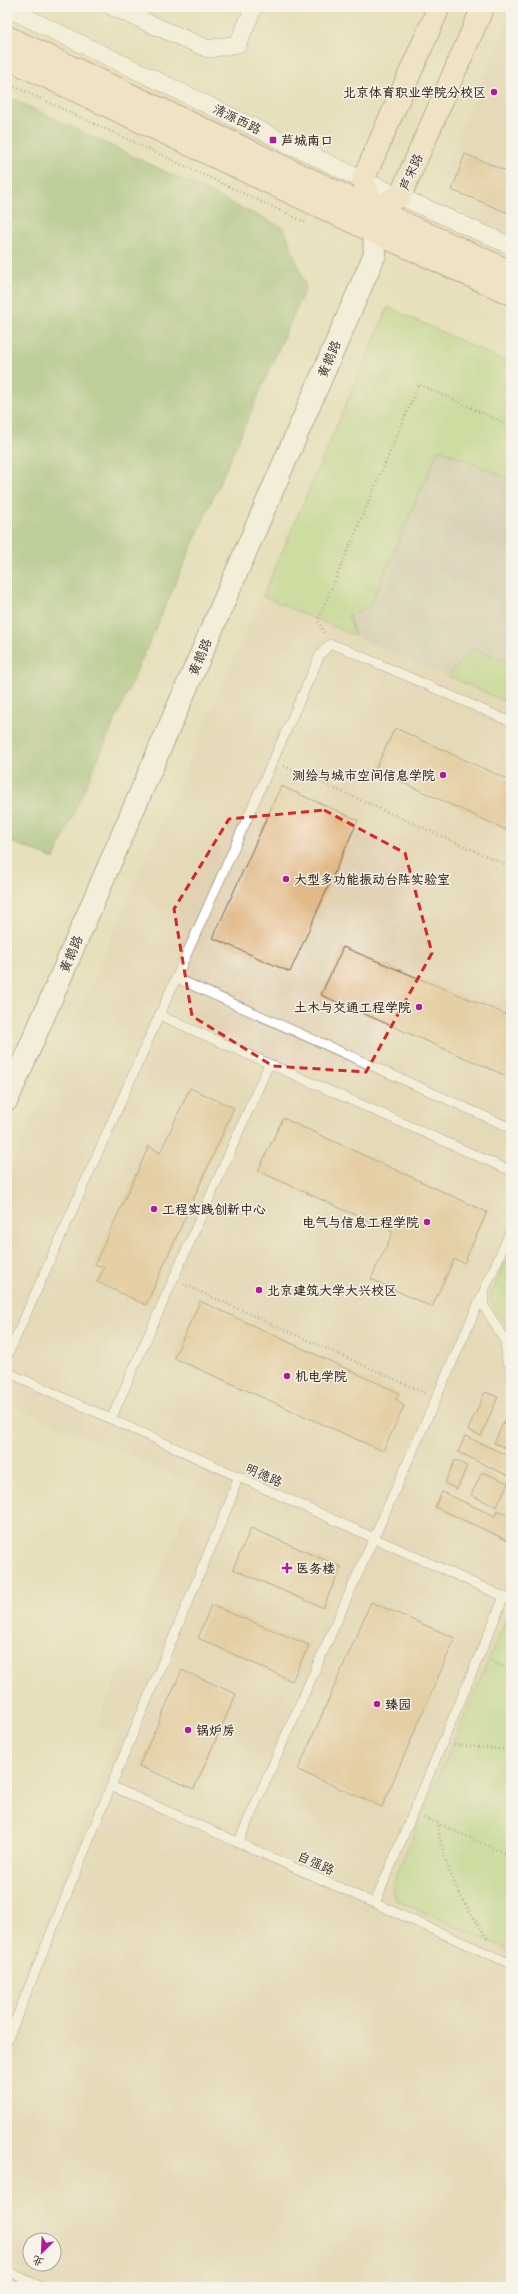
<svg xmlns="http://www.w3.org/2000/svg" width="518" height="2294" font-family="Itim,'LXGW WenKai TC',sans-serif">
<style>
.built{fill:#e1d2b4;fill-rule:evenodd}
.industrial{fill:#c9c3b8}
.green{fill:#aed782;stroke:#748050}
.forest{fill:#8ab870;stroke:#627147}
.building{fill:#e2b987}
.lines{fill:none;stroke-linecap:round;stroke-linejoin:round}
.service-casing{stroke:#776a55;stroke-width:10}
.minor-casing{stroke:#776a55;stroke-width:18}
.tertiary-casing{stroke:#776a55;stroke-width:24}
.secondary-casing{stroke:#776a55;stroke-width:24}
.path{stroke:#776a55;stroke-width:2.5;stroke-dasharray:1 3;stroke-linecap:butt}
.service{stroke:#fff;stroke-width:9}
.minor{stroke:#fff;stroke-width:17}
.tertiary{stroke:#fff;stroke-width:22}
.secondary{stroke:#fbe5cf;stroke-width:22}
.marked{fill:none;stroke:#d62828;stroke-width:3;stroke-dasharray:8 5;stroke-linejoin:round}
.poi-dot{fill:#b5179e;stroke:#f7f3e8;stroke-width:1.5}
.labels{text-anchor:middle;dominant-baseline:central;stroke-width:3;stroke-linejoin:round;paint-order:stroke}
.poi-label{font-size:13px;font-weight:bold;fill:#3b2a1e;stroke:#f7f3e8;text-anchor:start}
.street-label{font-size:13px;fill:#3b2a1e;stroke:#f7f3e8}
</style>
<rect width="100%" height="100%" fill="#f7f3e8"/>
<filter id="ink" filterUnits="userSpaceOnUse"><feTurbulence type="fractalNoise" baseFrequency=".025" numOctaves="2"/><feDisplacementMap in="SourceGraphic" scale="8" xChannelSelector="R" yChannelSelector="G"/><feConvolveMatrix kernelMatrix="1 2 1 2 8 2 1 2 1" color-interpolation-filters="sRGB"/></filter>
<filter id="wash" filterUnits="userSpaceOnUse"><feTurbulence type="fractalNoise" baseFrequency=".012" numOctaves="4" result="noise"/><feDisplacementMap in="SourceGraphic" scale="16" xChannelSelector="R" yChannelSelector="G"/><feGaussianBlur stdDeviation="0.9" result="paint"/><feColorMatrix in="noise" values="0 0 0 0 0 0 0 0 0 0 0 0 0 0 0 0 0 1.4 0 .05"/><feComposite in="paint" operator="in"/></filter>
<g filter="url(#wash)">
<rect width="100%" height="100%" fill="#e7e0bc"/>
<g class="built">
<polygon points="511,16 511,234 448,205 444,169"/>
<path d="M388,307L511,364V2287H7V2013L118,1734L97,1725L196,1485L7,1404V1176ZM30,2240H54V2264H30Z"/>
</g>
<polygon class="industrial" points="439,449 511,480 511,664 474,648 448,676 355,636 348,615 370,606"/>
<g class="green">
<polygon points="388,307 511,364 511,480 439,449 370,606 348,615 355,636 263,596"/>
<polygon points="474,648 511,664 511,704 448,676"/>
<polygon points="511,1250 511,1330 495,1311 490,1296"/>
<polygon points="506,1619 511,1621 511,1951 396,1900 392,1885"/>
</g>
<polygon class="forest" points="7,96 284,228 306,287 54,859 7,840"/>
<g id="blocks">
<g class="building">
<polygon points="465,154 511,173 511,214 452,190"/>
<polygon points="395,728 511,781 511,832 375,770"/>
<polygon points="281,786 358,820 290,972 213,938"/>
<polygon points="343,947 505,1014 511,1001 511,1078 321,995"/>
<polygon points="190,1088 234,1108 146,1305 97,1282 104,1268 95,1264 149,1146 160,1153"/>
<polygon points="283,1118 487,1212 464,1263 454,1259 432,1307 371,1279 393,1232 258,1171"/>
<polygon points="200,1301 399,1393 396,1399 404,1406 383,1451 174,1358"/>
<polygon points="485,1392 498,1397 481,1436 468,1430"/>
<polygon points="506,1417 511,1420 511,1450 494,1443"/>
<polygon points="465,1436 511,1457 511,1477 458,1452"/>
<polygon points="455,1460 467,1466 457,1489 445,1483"/>
<polygon points="482,1472 508,1483 497,1507 471,1495"/>
<polygon points="442,1492 495,1516 497,1510 511,1516 511,1542 435,1507"/>
<polygon points="251,1528 341,1567 323,1608 233,1569"/>
<polygon points="371,1602 455,1638 382,1807 298,1770"/>
<polygon points="211,1605 309,1645 292,1681 198,1638"/>
<polygon points="182,1670 236,1694 194,1789 139,1766"/>
</g>
</g>
</g>
<g filter="url(#ink)">
<use href="#blocks" fill-opacity="0" stroke="#776a55" stroke-width="1"/>
<g class="lines">
<g class="service-casing">
<g id="service">
<polyline points="176,978 511,1128"/>
<polyline points="159,1015 511,1171"/>
<polyline points="483,1295 484,1306 505,1341 507,1361 511,1366"/>
<polyline points="7,1357 320,655 330,644 345,649 511,722"/>
<polyline points="7,1372 511,1600"/>
<polyline points="111,1419 269,1064"/>
<polyline points="111,1786 511,1964"/>
<polyline points="238,1843 511,1230"/>
<polyline points="375,1903 504,1597"/>
<polyline points="7,2041 111,1786 231,1499 238,1477"/>
<polyline points="7,2271 42,2287"/>
</g>
</g>
<g class="minor-casing">
<g id="minor">
<polyline points="112,7 208,49 238,44 254,7"/>
<polyline points="7,8 363,180 511,246"/>
</g>
</g>
<g class="tertiary-casing">
<polyline id="tertiary" points="7,1100 375,254 373,214"/>
</g>
<g class="secondary-casing">
<g id="secondary">
<polyline points="7,37 373,209 511,272"/>
<polyline points="7,58 376,233 511,294"/>
<polyline points="373,209 400,196 483,7"/>
<polyline points="373,209 363,180 439,7"/>
</g>
</g>
<g class="path">
<polyline points="7,83 307,223"/>
<polyline points="324,633 318,620 419,384 511,426"/>
<polyline points="284,766 511,867"/>
<polyline points="183,1284 425,1393"/>
<polyline points="491,1661 511,1670"/>
<polyline points="454,1745 511,1750"/>
<path d="M424,1818L437,1823C446,1875 459,1896 488,1939"/>
<polyline points="437,1823 511,1856"/>
</g>
<use href="#service" class="service"/>
<use href="#minor" class="minor"/>
<use href="#tertiary" class="tertiary"/>
<use href="#secondary" class="secondary"/>
</g>
</g>
<path d="M0 0H518V2294H0ZM324,810L405,853L432,953L366,1072L273,1066L192,1016L174,909L229,819Z" fill="#e7e0bc" fill-opacity=".55" fill-rule="evenodd"/>
<path class="marked" d="M324,810L405,853L432,953L366,1072L273,1066L192,1016L174,909L229,819Z"/>
<g class="poi-dot">
<circle cx="494" cy="92" r="4"/>
<rect x="269" y="136" width="8" height="8" rx="2"/>
<circle cx="443" cy="775" r="4"/>
<circle cx="286" cy="879" r="4"/>
<circle cx="419" cy="1007" r="4"/>
<circle cx="154" cy="1209" r="4"/>
<circle cx="427" cy="1222" r="4"/>
<circle cx="259" cy="1290" r="4"/>
<circle cx="287" cy="1376" r="4"/>
<path d="M285 1562h4v4h4v4h-4v4h-4v-4h-4v-4h4z"/>
<circle cx="377" cy="1704" r="4"/>
<circle cx="188" cy="1730" r="4"/>
</g>
<g class="labels">
<g class="poi-label">
<text x="486" y="92" text-anchor="end">北京体育职业学院分校区</text>
<text x="281" y="140">芦城南口</text>
<text x="435" y="775" text-anchor="end">测绘与城市空间信息学院</text>
<text x="294" y="879">大型多功能振动台阵实验室</text>
<text x="411" y="1007" text-anchor="end">土木与交通工程学院</text>
<text x="162" y="1209">工程实践创新中心</text>
<text x="419" y="1222" text-anchor="end">电气与信息工程学院</text>
<text x="267" y="1290">北京建筑大学大兴校区</text>
<text x="295" y="1376">机电学院</text>
<text x="296" y="1568">医务楼</text>
<text x="385" y="1704">臻园</text>
<text x="196" y="1730">锅炉房</text>
</g>
<g class="street-label">
<text transform="translate(237 119) rotate(26)">清源西路</text>
<text transform="translate(411 172) rotate(-66)">芦宋路</text>
<text transform="translate(329 359) rotate(-67)">黄鹅路</text>
<text transform="translate(200 657) rotate(-67)">黄鹅路</text>
<text transform="translate(71 954) rotate(-67)">黄鹅路</text>
<text transform="translate(264 1475) rotate(24)">明德路</text>
<text transform="translate(316 1863) rotate(24)">自强路</text>
</g>
</g>
<rect width="518" height="2294" fill="none" stroke="#f7f3e8" stroke-width="24"/>
<g transform="translate(42 2252) rotate(204)"><circle r="19" fill="#f7f3e8" stroke="#aca397"/>
<path d="M0-3L7 15L0 10L-7 15Z" fill="#b5179e"/>
<text y="-6" font-size="11" font-weight="bold" text-anchor="middle" fill="#3b2a1e">北</text>
</g>
</svg>
